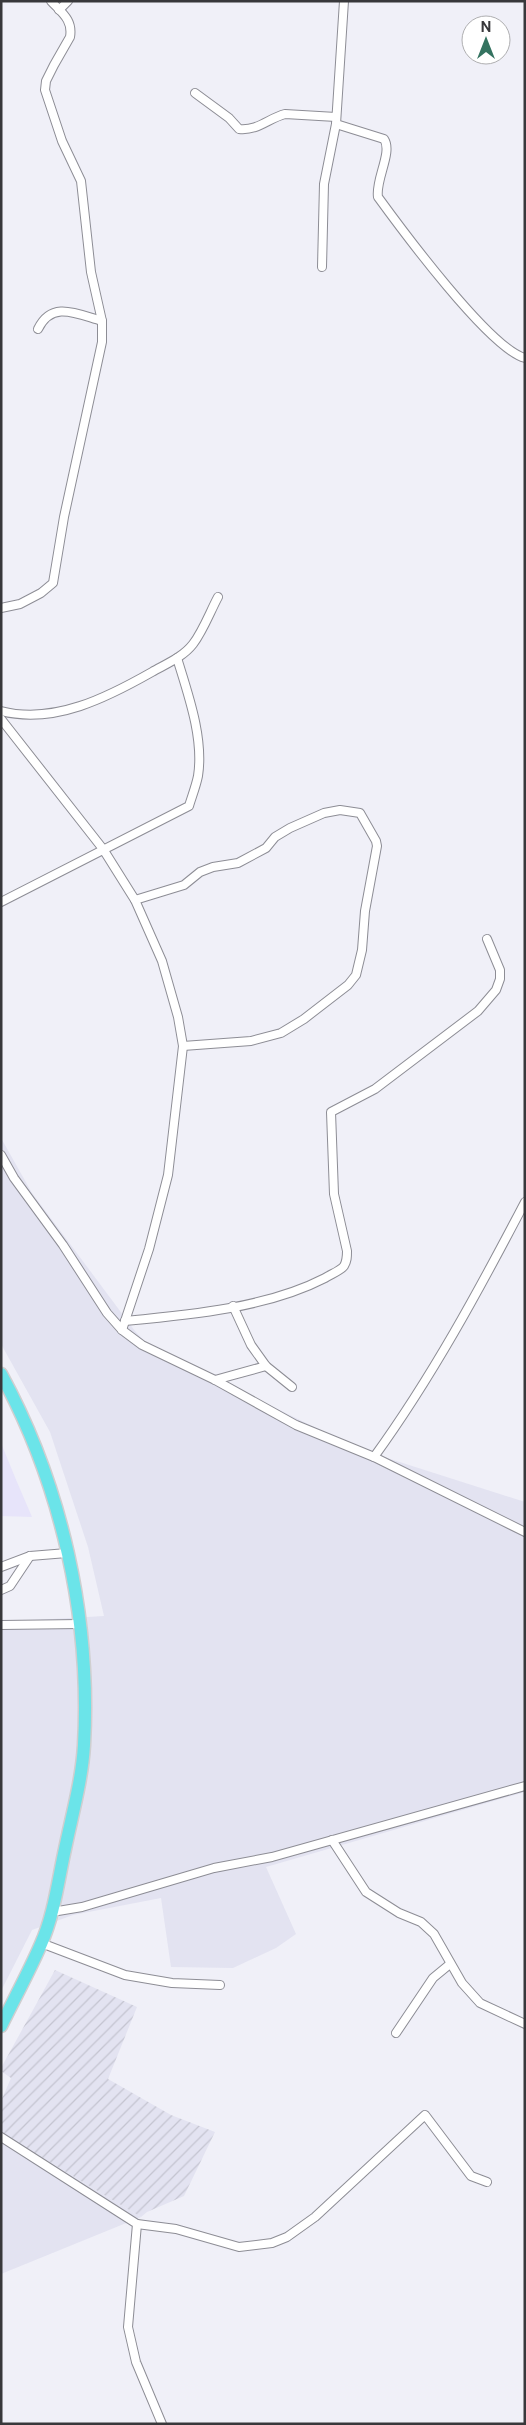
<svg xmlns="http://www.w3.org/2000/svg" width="526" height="2425" font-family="'Public Sans',sans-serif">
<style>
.built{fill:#e3e3f1}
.industrial{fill:url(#industrial-furrows)}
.medical{fill:#e7e4fa}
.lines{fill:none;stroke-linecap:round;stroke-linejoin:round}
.minor-casing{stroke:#8d8d95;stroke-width:10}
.primary-casing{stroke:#cfcfd0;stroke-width:15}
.minor{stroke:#fff;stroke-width:8}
.primary{stroke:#6be4e9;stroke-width:12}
</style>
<defs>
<pattern id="industrial-furrows" width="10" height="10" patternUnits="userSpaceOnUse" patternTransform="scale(1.25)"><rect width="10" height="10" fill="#e3e3f1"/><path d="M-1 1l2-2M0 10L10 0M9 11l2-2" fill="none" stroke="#c4c4d0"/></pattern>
</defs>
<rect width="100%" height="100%" fill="#f0f0f8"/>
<g class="built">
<polygon points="1,1138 32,1193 135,1331 149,1346 359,1449 525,1502 525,1792 266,1867 296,1934 276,1948 233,1968 171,1967 161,1898 73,1915 32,1930 1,1991 1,1622 104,1616 88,1547 50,1432 1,1344"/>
<polygon points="1,2133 141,2217 1,2274"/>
</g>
<polygon class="industrial" points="55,1970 137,2007 108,2079 171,2115 215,2132 184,2196 147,2212 141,2217 1,2133 1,2101 11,2078 1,2071 1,2068"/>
<polygon class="medical" points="1,1443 17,1482 32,1517 1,1516"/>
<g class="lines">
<g class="minor-casing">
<g id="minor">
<polyline points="59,10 68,1"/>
<path d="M195,93L229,118L239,129C258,131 269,118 285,114L336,117"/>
<path d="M336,124L384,139C393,152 375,180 378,197C402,230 490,349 525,358"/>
<polyline points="322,267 324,184 336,124 344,1"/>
<path d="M38,329C52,300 77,314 102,321"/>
<path d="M1,608L20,604L41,593L53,583L64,517L102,342V321L91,272L81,181L62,141L45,90L46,81L54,65L70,37C73,20 62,13 51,1"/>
<path d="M1,711C54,725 108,697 152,672C166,664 183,657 193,644C203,631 210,612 218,597"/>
<polyline points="1,719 103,849 135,900 162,961 178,1017 183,1046 168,1175 149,1249 122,1330"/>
<polyline points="135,900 184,885 200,872 213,867 238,863 266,848 275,837 290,828 324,813 340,810 360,813 376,841 377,846 365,911 362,950 356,975 348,985 304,1019 281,1033 251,1041 183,1046"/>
<path d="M1,902L189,806C192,796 196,786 198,776C204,738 188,694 177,658"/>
<polyline points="1,1155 14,1178 63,1245 107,1313 122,1330 142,1345 215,1380 296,1425 374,1457 525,1532"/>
<polyline points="233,1306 251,1345 266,1366 292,1387"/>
<path d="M125,1321C189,1315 267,1308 325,1278C331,1274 340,1271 344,1266C347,1261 347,1257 347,1251L334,1194L331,1112L375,1089L478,1011L496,990L500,979V970L487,939"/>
<polyline points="215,1380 266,1366"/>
<path d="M374,1457C432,1377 479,1290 525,1202"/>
<polyline points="1,1567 30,1556 67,1553"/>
<polyline points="1,1590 10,1586 30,1556"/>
<polyline points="1,1625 80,1624"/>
<polyline points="332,1840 366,1892 399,1913 421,1922 434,1934 462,1983 480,2003 525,2024"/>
<polyline points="52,1912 82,1907 214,1868 272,1857 525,1786"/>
<polyline points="41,1943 125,1975 172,1983 220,1985"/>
<polyline points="396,2033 433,1978 450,1964"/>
<polyline points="1,2137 137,2224 128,2327 136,2362 162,2424"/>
<polyline points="137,2224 176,2229 239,2247 272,2243 287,2237 315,2217 425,2115 471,2176 487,2182"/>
</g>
</g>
<g class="primary-casing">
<path id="primary" d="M1,1374C62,1486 91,1618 84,1745C82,1780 72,1815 65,1849C58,1881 54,1915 41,1944C29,1972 14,1999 1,2026"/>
</g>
<use href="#minor" class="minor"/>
<use href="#primary" class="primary"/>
</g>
<rect width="526" height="2425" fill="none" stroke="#38383b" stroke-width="5"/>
<g transform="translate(486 40)"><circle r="24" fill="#ffffff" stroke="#afafb1"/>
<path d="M0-4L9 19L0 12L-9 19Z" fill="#347360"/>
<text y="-8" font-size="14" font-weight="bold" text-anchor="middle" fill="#38383b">N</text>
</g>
</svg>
